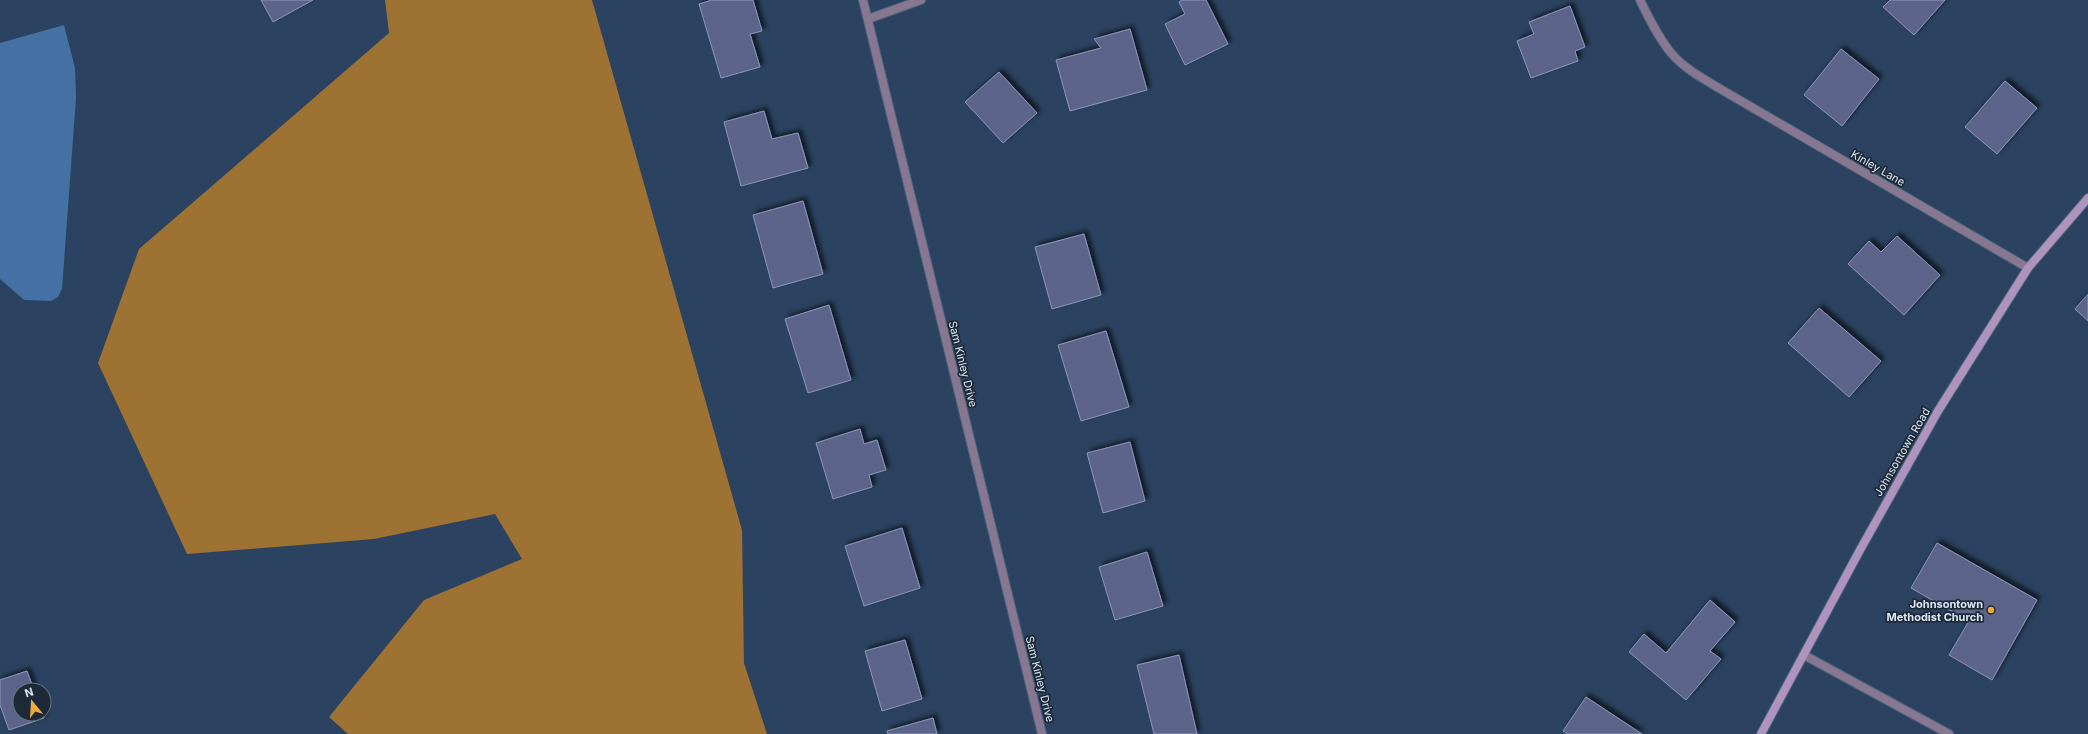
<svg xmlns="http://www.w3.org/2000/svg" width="2088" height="734" font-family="Inter,sans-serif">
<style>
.forest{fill:#9d7233}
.water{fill:#4571a5}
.building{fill:#5c6589;stroke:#8c95bc;filter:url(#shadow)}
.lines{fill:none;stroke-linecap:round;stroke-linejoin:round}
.lane-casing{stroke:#4a617c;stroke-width:10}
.street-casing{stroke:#4a617c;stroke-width:10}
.secondary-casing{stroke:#4a617c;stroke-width:10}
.lane{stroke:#887791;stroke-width:8}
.street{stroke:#887791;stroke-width:8}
.secondary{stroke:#ae94bc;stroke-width:8}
.poi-dot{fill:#eea83c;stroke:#1e2937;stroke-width:1.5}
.labels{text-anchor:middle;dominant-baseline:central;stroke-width:3.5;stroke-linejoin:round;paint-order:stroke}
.street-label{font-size:11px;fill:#dae8fa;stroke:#1e2937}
.poi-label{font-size:11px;font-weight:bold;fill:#dae8fa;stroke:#1e2937;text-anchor:end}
</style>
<defs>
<filter id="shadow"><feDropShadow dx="3.5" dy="-3.5" stdDeviation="2" flood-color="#0009"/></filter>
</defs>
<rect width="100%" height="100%" fill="#2b4360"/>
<polygon class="forest" points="385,0 592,0 742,530 744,663 767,734 348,734 329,717 424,600 522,559 495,514 374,539 187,554 98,363 139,249 389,33"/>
<polygon class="water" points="64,25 75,68 76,98 62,289 58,297 51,301 24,300 0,279 0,43"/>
<g class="building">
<polygon points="261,0 313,0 273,22"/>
<polygon points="712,0 753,0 762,31 750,34 760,67 721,78 699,4"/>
<polygon points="1182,0 1206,0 1228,44 1185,65 1165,24 1185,14 1179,2"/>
<polygon points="1890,0 1945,0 1914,35 1883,7"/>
<polygon points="1570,6 1585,47 1575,51 1578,61 1531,78 1517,41 1534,34 1529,22"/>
<polygon points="1130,29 1147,90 1070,111 1056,60 1101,48 1094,39"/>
<polygon points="1841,49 1879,79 1842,126 1804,95"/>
<polygon points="999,72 1037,113 1003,143 965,102"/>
<polygon points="2005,81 2037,108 1997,154 1965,127"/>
<polygon points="764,111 772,139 798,133 808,168 741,186 724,122"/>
<polygon points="803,201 823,274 773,288 753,215"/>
<polygon points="1084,234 1101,295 1052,309 1035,247"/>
<polygon points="1897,236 1940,275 1904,315 1848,264 1869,241 1881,252"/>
<polygon points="2088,294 2088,321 2075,309"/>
<polygon points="829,305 851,380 808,393 785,319"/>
<polygon points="1819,308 1881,361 1849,397 1788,343"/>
<polygon points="1106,331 1129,407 1081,421 1058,345"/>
<polygon points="860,429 864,444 877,440 886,470 869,475 872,487 833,499 816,443"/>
<polygon points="1130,442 1145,501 1103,513 1087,453"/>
<polygon points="902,528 920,588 864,606 845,546"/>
<polygon points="1937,543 2037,600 1992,680 1949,655 1969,621 1911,588"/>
<polygon points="1147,552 1163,606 1115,620 1099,567"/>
<polygon points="1710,600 1735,622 1710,651 1721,659 1686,700 1629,652 1644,634 1666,653"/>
<polygon points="905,640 922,699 882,711 865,651"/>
<polygon points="1179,655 1197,734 1154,734 1137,665"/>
<polygon points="27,671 34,690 20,690 20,714 43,714 44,718 9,730 0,705 0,680"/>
<polygon points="1586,697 1642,734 1568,734 1563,731"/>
<polygon points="933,718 937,734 888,734 887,731"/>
</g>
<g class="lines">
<g class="lane-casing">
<g id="lane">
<path d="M1640,0C1649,18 1659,39 1672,54C1684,68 1702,78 1717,87"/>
<polyline points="1804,655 1949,734"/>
</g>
</g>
<g class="street-casing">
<g id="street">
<polyline points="863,0 1042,734"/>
<polyline points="868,19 921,0"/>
<polyline points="1717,87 2028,268"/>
</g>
</g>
<g class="secondary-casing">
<polyline id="secondary" points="1761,734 1860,550 1938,411 2028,268 2088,198"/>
</g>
<use href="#lane" class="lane"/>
<use href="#street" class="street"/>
<use href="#secondary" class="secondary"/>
</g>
<circle class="poi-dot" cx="1991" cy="610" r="4"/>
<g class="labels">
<g class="street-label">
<text transform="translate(1878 168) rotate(30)">Kinley Lane</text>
<text transform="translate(963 364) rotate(76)">Sam Kinley Drive</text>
<text transform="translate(1902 452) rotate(-60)">Johnsontown Road</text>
<text transform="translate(1040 679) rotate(76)">Sam Kinley Drive</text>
</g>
<g class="poi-label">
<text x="1983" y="604">Johnsontown<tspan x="1983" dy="13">Methodist Church</tspan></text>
</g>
</g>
<g transform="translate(32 702) rotate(342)"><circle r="19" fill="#1e2937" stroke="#697585"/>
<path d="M0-3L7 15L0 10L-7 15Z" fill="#eea83c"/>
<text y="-6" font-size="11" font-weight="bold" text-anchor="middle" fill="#dae8fa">N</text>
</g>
</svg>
